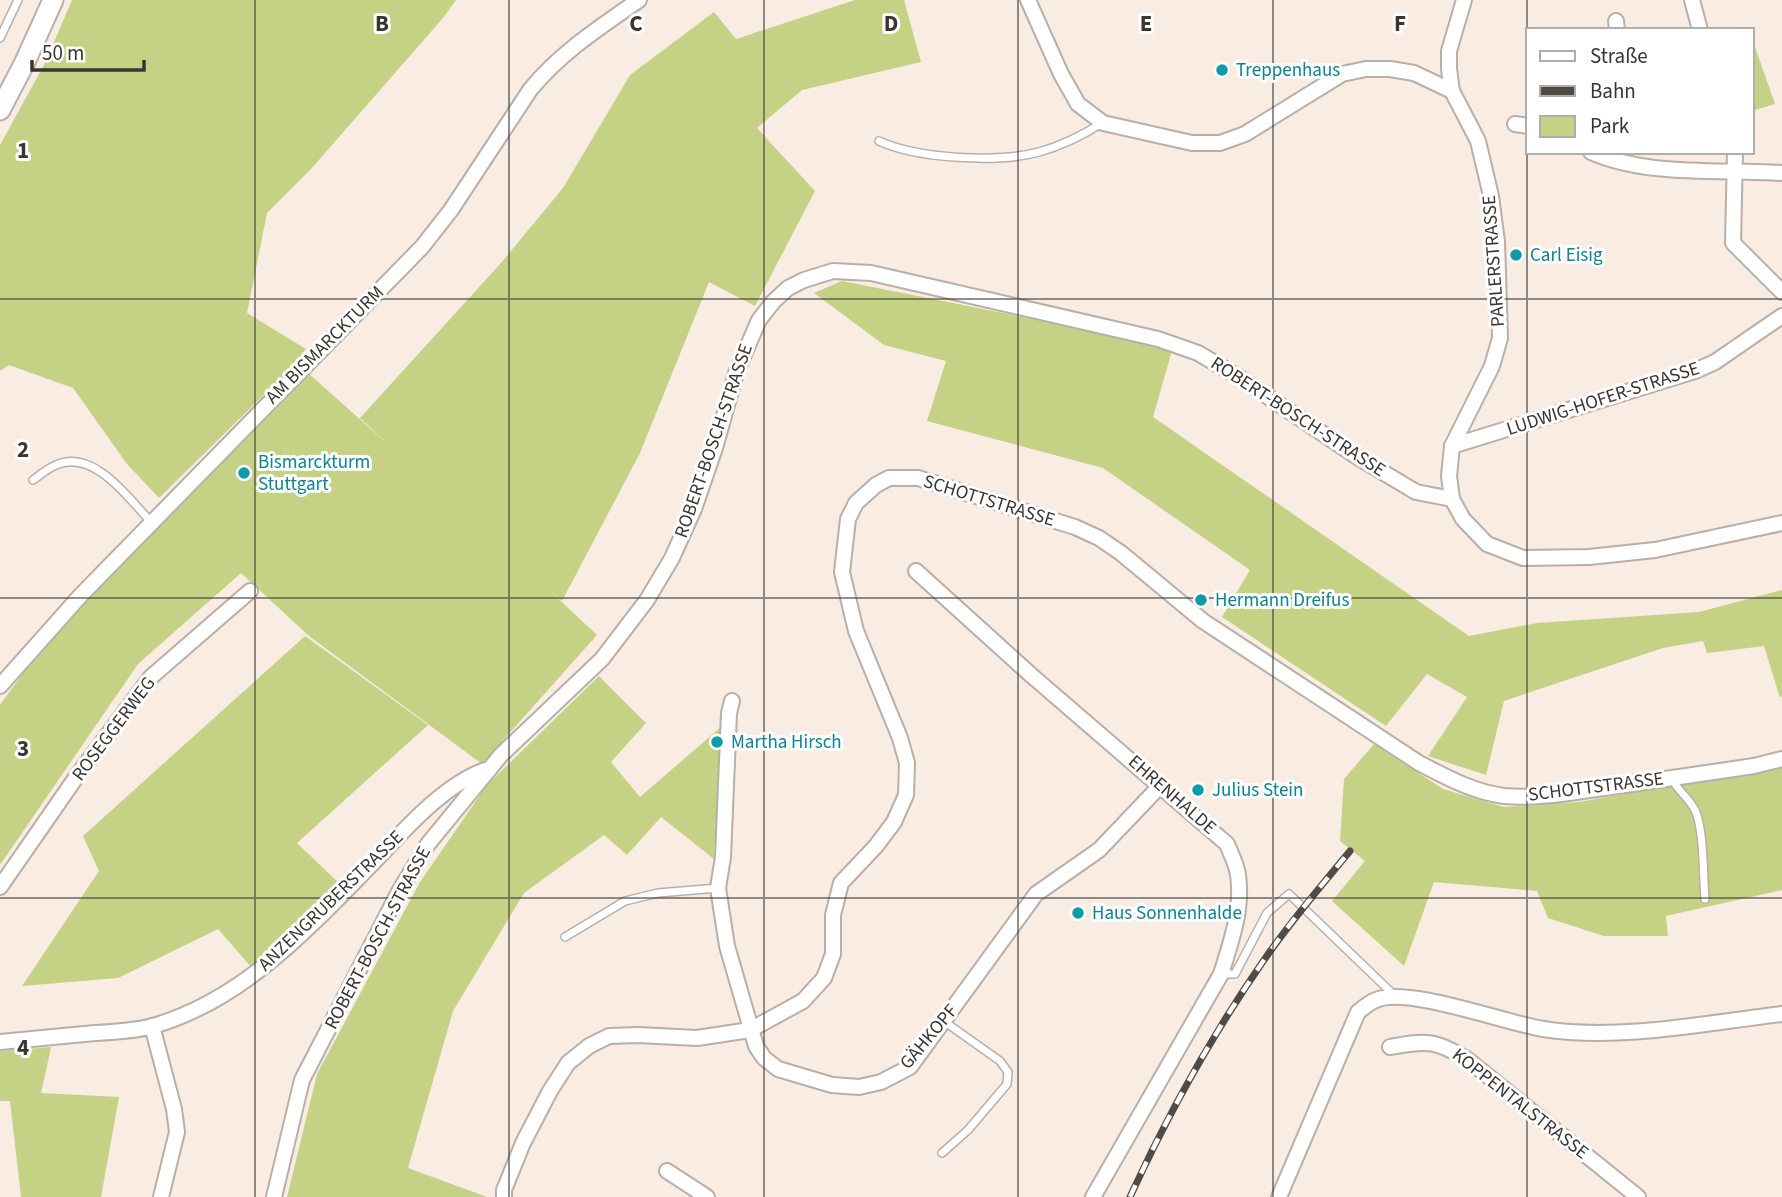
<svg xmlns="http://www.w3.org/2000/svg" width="1782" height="1197" font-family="'Source Sans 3',sans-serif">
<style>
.green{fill:#c5d285}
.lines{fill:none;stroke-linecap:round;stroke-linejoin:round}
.lane-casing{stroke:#baafa6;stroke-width:10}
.street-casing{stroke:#baafa6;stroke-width:18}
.secondary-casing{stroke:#baafa6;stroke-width:23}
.lane{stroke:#fff;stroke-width:7}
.street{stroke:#fff;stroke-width:14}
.secondary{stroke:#fff;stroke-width:19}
.rail-casing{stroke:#504b46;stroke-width:7}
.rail{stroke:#fff;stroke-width:4.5;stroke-dasharray:13;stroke-linecap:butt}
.grid{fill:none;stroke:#393531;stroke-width:2;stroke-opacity:0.55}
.culture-dot{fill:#0f9aa8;stroke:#fff;stroke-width:2.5}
.labels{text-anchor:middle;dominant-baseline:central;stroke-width:6;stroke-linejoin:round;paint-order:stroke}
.culture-label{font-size:19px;fill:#0d838f;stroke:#fff;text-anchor:start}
.street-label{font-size:19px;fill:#393531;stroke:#fff}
.grid-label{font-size:23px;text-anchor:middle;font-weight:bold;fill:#393531;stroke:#fff;stroke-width:6;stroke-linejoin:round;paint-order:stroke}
</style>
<rect width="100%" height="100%" fill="#f8ece3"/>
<g class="green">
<polygon points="72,0 456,0 443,18 311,169 267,213 247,313 306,349 287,372 159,498 127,464 73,388 9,365 0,371 0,145 45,63"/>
<polygon points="855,0 904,0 921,62 802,90 757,128 815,191 755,306 709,282 640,453 562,601 550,591 597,635 482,764 309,636 241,573 138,664 0,865 0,705 28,666 176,503 308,373 390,446 360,418 501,263 563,188 630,75 714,12 736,39"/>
<polygon points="1755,47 1775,104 1752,111 1752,48"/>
<polygon points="842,281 1173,347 1153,417 1469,636 1537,623 1699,612 1782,590 1782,696 1780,698 1764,646 1707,653 1703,641 1663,648 1504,701 1486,775 1428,756 1467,697 1427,674 1386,726 1222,617 1250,570 1103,468 927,421 946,361 884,345 814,293"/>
<polygon points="305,636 428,725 297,843 343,887 253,969 218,929 118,978 22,986 99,871 83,836"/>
<polygon points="599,676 646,723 611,762 640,797 721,727 714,859 661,817 627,855 604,835 524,893 453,1011 408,1168 487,1197 287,1197 317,1074 420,882 487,785"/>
<polygon points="1374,744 1443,789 1504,807 1579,802 1782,766 1782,890 1666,916 1668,936 1604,936 1548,918 1537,891 1434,882 1404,966 1332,901 1365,861 1340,841 1344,779"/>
<polygon points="51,1047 41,1093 119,1097 101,1197 21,1197 10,1101 0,1101 0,1051"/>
</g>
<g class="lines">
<g class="lane-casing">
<g id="lane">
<polyline points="0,38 18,0"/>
<path d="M879,141C918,159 998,163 1039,152C1061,146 1083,135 1102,123"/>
<path d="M33,480C40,475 48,468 56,465C94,448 129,499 152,523"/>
<path d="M1672,779C1678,791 1689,798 1695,810C1704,829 1703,876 1705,899"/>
<polyline points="565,937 625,901 658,893 718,888"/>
<polyline points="1221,974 1235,974 1267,913 1289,894 1394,995"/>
<polyline points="942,1153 968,1130 1007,1084 1008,1072 1000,1061 945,1022"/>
</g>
</g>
<g class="street-casing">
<g id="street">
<polyline points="1028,0 1061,74 1078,104 1103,123 1192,143 1220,143 1245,134 1342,74 1366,69 1390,69 1414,73 1452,91"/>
<polyline points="1464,0 1449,51 1449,69 1452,91 1478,141 1491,196 1497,242 1500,338 1492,366 1452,446 1449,476 1452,499 1463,519 1487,544 1523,558 1589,557 1655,550 1782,523"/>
<polyline points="1692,0 1700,30"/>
<polyline points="1616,21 1617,30"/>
<polyline points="1515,124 1528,126"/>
<path d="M1591,152C1648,177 1720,169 1782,173"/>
<polyline points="1735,152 1733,243 1782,292"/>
<polyline points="1452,446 1695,371 1715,362 1782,316"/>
<path d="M916,571L1031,675L1227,844C1231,854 1237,865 1238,875C1243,909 1231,942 1221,974L1093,1197"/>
<path d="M0,686L81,595L422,247L451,210L530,90C560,53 600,27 639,0"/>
<polyline points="732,701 729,713 723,857 718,888 727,946 756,1046 764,1058 778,1069 832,1085 859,1087 881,1082 910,1067 1036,894 1099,850 1161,785"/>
<polyline points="0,887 77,776 151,677 250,591"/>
<polyline points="152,1026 174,1109 177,1132 161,1197"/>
<path d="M0,1042C32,1039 63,1036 95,1033C114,1032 135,1031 153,1026C241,1001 306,931 368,868C401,834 441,786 485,770"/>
<path d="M1390,1047C1427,1040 1436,1040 1468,1060L1638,1197"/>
<polyline points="667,1171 707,1197"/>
<polyline points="274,1197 302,1080 400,890 428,844 501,755 602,659 647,600 672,558 694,509 715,448 736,373 759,320 773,302 788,288 804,280 833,271 871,273 1158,339 1198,353 1237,376 1359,458 1416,492 1452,499"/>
<path d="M504,1197V1190L523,1143L550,1091L568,1063L589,1046L609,1036L638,1035L697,1038L750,1030L803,1001L824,978L833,954V915L841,883L876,846L894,822L906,795L907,763L900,738L856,631L842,572L848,519L856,503L876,485L889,478H918L1075,527L1099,538L1121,553L1203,621L1419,763C1446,777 1473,792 1504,796C1539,799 1576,792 1611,787C1659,780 1706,773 1754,766L1782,759"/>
<path d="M1279,1197L1358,1012C1363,1008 1370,1002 1376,1000C1407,986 1505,1023 1543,1029C1619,1041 1706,1023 1782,1014"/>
</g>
</g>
<g class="secondary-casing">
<polyline id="secondary" points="0,110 25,62 53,0"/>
</g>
<use href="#lane" class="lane"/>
<use href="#street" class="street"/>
<use href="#secondary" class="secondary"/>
<g class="rail-casing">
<path id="rail" d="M1130,1197C1168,1114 1212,1035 1264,960C1290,922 1321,886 1350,851"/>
</g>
<use href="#rail" class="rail"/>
</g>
<path class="grid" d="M255,0V1197M509,0V1197M764,0V1197M1018,0V1197M1273,0V1197M1527,0V1197M0,299H1782M0,598H1782M0,898H1782"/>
<g class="culture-dot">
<circle cx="1222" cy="70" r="7"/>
<circle cx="1516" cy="255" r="7"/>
<circle cx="244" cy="473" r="7"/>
<circle cx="1201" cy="600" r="7"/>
<circle cx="717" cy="742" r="7"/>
<circle cx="1198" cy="790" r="7"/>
<circle cx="1078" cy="913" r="7"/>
</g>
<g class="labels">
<g class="culture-label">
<text x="1236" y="70">Treppenhaus</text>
<text x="1530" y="255">Carl Eisig</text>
<text x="258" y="462">Bismarckturm<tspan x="258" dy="22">Stuttgart</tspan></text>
<text x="1215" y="600">Hermann Dreifus</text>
<text x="731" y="742">Martha Hirsch</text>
<text x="1212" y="790">Julius Stein</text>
<text x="1092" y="913">Haus Sonnenhalde</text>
</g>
<g class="street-label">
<text transform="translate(1494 261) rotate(-94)">PARLERSTRASSE</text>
<text transform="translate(325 345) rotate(-45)">AM BISMARCKTURM</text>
<text transform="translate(1603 399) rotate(-18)">LUDWIG-HOFER-STRASSE</text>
<text transform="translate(1298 417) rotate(33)">ROBERT-BOSCH-STRASSE</text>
<text transform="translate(714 441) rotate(-71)">ROBERT-BOSCH-STRASSE</text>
<text transform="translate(989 501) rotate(17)">SCHOTTSTRASSE</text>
<text transform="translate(114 729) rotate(-53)">ROSEGGERWEG</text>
<text transform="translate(1596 787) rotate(-7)">SCHOTTSTRASSE</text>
<text transform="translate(1172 795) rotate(41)">EHRENHALDE</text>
<text transform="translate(331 901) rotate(-44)">ANZENGRUBERSTRASSE</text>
<text transform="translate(378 938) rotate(-62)">ROBERT-BOSCH-STRASSE</text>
<text transform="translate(929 1037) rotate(-50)">GÄHKOPF</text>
<text transform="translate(1520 1104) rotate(38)">KOPPENTALSTRASSE</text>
</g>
</g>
<g class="grid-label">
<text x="382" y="31">B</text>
<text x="636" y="31">C</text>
<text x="891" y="31">D</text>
<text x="1146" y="31">E</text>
<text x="1400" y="31">F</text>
<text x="23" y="158">1</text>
<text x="23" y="457">2</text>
<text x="23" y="756">3</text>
<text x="23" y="1055">4</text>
</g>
<rect x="1526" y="28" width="228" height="126" fill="#ffffff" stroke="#b0aead" stroke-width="2"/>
<rect x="1540" y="51" width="35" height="10" fill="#ffffff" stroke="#b0aead" stroke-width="2"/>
<text x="1590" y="63" font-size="21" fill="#393531">Straße</text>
<rect x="1540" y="86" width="35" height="10" fill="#504b46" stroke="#b0aead" stroke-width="2"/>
<text x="1590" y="98" font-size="21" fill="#393531">Bahn</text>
<rect x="1540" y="116" width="35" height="21" fill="#c5d285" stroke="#b0aead" stroke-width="2"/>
<text x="1590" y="133" font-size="21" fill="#393531">Park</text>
<path d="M32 60v10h112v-10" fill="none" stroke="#393531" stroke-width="3.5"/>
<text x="42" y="60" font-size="21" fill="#393531" stroke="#ffffff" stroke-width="5" paint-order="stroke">50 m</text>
</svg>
